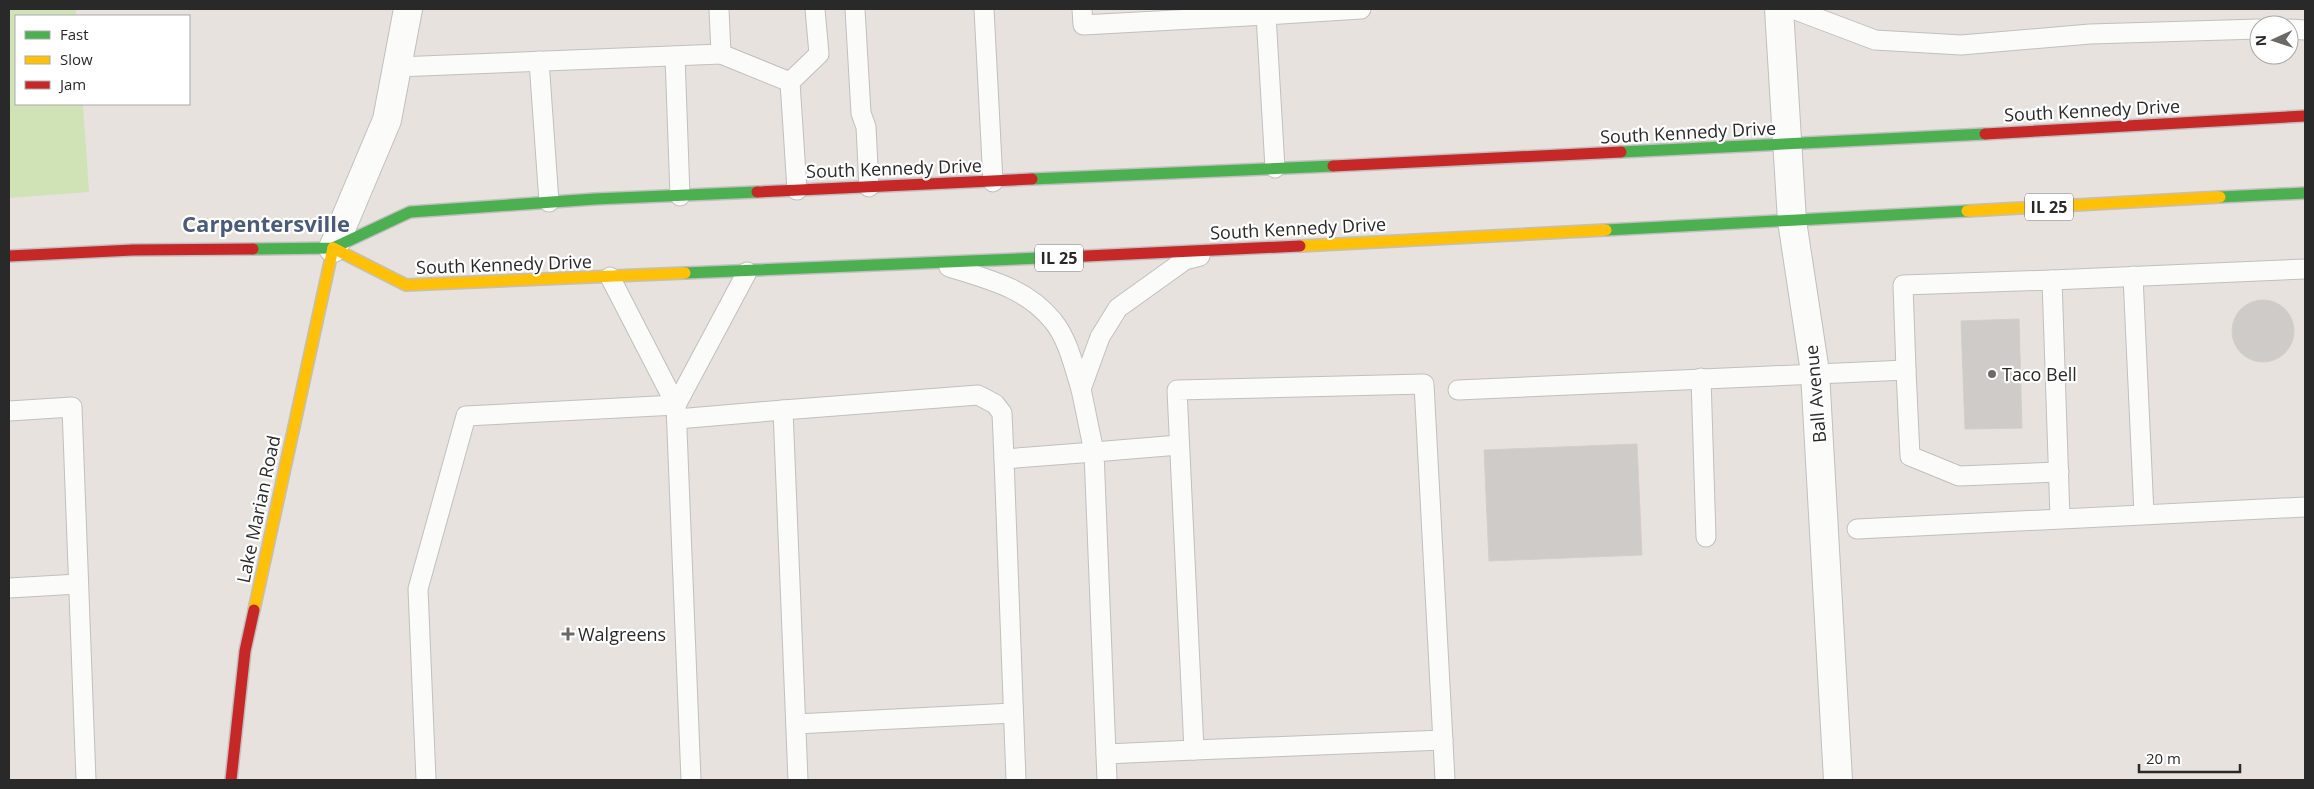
<svg xmlns="http://www.w3.org/2000/svg" width="2314" height="789" font-family="'Open Sans',sans-serif">
<style>
.green{fill:#d0e3b6}
.building{fill:#cecbc8;stroke:#d2ceca}
.lines{fill:none;stroke-linecap:round;stroke-linejoin:round}
.lane-casing{stroke:#c1bfc0;stroke-width:21}
.street-casing{stroke:#c1bfc0;stroke-width:30}
.fast-casing{stroke:#c1bfc0;stroke-width:14}
.slow-casing{stroke:#c1bfc0;stroke-width:14}
.jam-casing{stroke:#c1bfc0;stroke-width:14}
.lane{stroke:#fbfbfa;stroke-width:19}
.street{stroke:#fbfbfa;stroke-width:28}
.fast{stroke:#4caf50;stroke-width:11}
.slow{stroke:#ffc107;stroke-width:11}
.jam{stroke:#c62828;stroke-width:11}
.poi-dot{fill:#6c6a68;stroke:#fff;stroke-width:2}
.labels{text-anchor:middle;dominant-baseline:central;stroke-width:4.5;stroke-linejoin:round;paint-order:stroke}
.shield{fill:#fff;stroke:#696969;stroke-width:1}
.shield-label{font-size:16px;font-weight:bold;fill:#292929}
.street-label{font-size:18px;fill:#292929;stroke:#fff}
.poi-label{font-size:18px;fill:#292929;stroke:#fff;text-anchor:start}
.district-label{font-size:22px;font-weight:bold;fill:#495b7a;stroke:#fff}
</style>
<rect width="100%" height="100%" fill="#e7e2de"/>
<polygon class="green" points="9,9 76,9 76,16 16,16 16,104 83,104 89,192 9,198"/>
<g class="building">
<circle cx="2263" cy="331" r="31"/>
<polygon points="2019,319 2022,428 1965,429 1961,321"/>
<polygon points="1637,444 1642,555 1489,561 1484,450"/>
</g>
<g class="lines">
<g class="lane-casing">
<g id="lane">
<polyline points="855,9 861,113 866,127 869,187"/>
<polyline points="984,9 993,182"/>
<polyline points="1082,9 1083,25 1266,15"/>
<polyline points="1793,9 1875,40 1961,45 2090,34 2259,29"/>
<polyline points="2289,29 2305,30"/>
<polyline points="721,54 790,82"/>
<polyline points="675,56 680,196"/>
<polyline points="539,61 549,202"/>
<polyline points="397,67 721,54 719,9"/>
<polyline points="1275,168 1266,15 1361,9"/>
<polyline points="797,190 790,82 819,54 815,9"/>
<path d="M949,267C987,279 1027,288 1053,321C1068,339 1074,367 1081,389L1100,337L1118,308L1185,260L1200,256"/>
<polyline points="2133,276 2144,514"/>
<polyline points="610,277 676,405 747,272"/>
<polyline points="2052,280 2305,269"/>
<polyline points="1906,370 1903,285 2052,280 2060,518"/>
<polyline points="1701,378 1706,537"/>
<polyline points="1458,390 1906,370 1910,456 1959,476 2059,472"/>
<polyline points="9,411 72,407 86,780"/>
<polyline points="677,419 783,410"/>
<polyline points="1857,529 2305,507"/>
<polyline points="9,588 78,584"/>
<polyline points="796,724 1013,713"/>
<polyline points="1194,750 1443,740"/>
<polyline points="1106,754 1094,452 1179,445"/>
<polyline points="426,780 418,589 466,416 676,405 691,780"/>
<polyline points="798,780 783,410 978,395 995,404 1002,413 1004,459"/>
<polyline points="1016,780 1004,459 1094,452 1081,389"/>
<polyline points="1107,780 1106,754 1194,750 1177,390 1424,384 1445,780"/>
</g>
</g>
<g class="street-casing">
<g id="street">
<polyline points="1779,9 1792,221 1815,372 1838,780"/>
<polyline points="333,248 387,120 408,9"/>
</g>
</g>
<g class="fast-casing">
<g id="fast">
<polyline points="1621,152 1985,134"/>
<polyline points="1032,179 1333,166"/>
<polyline points="2220,197 2305,193"/>
<polyline points="1606,230 1967,211"/>
<polyline points="253,249 333,248 410,212 595,199 757,192"/>
<polyline points="685,273 1065,257"/>
</g>
</g>
<g class="slow-casing">
<g id="slow">
<polyline points="1967,211 2220,197"/>
<polyline points="1300,246 1606,230"/>
<polyline points="333,248 406,285 685,273"/>
<polyline points="254,610 333,248"/>
</g>
</g>
<g class="jam-casing">
<g id="jam">
<polyline points="1985,134 2305,116"/>
<polyline points="1333,166 1621,152"/>
<polyline points="757,192 1032,179"/>
<polyline points="9,256 133,250 253,249"/>
<polyline points="1065,257 1300,246"/>
<polyline points="231,780 245,651 254,610"/>
</g>
</g>
<use href="#lane" class="lane"/>
<use href="#street" class="street"/>
<use href="#fast" class="fast"/>
<use href="#slow" class="slow"/>
<use href="#jam" class="jam"/>
</g>
<g class="poi-dot">
<circle cx="1992" cy="374" r="5"/>
<path d="M565.5 626.5h5v5h5v5h-5v5h-5v-5h-5v-5h5z"/>
</g>
<g class="labels">
<g class="shield">
<rect x="2025" y="193.5" width="48" height="27" rx="4"/>
<rect x="1035" y="244.5" width="48" height="27" rx="4"/>
</g>
<g class="shield-label">
<text x="2049" y="207">IL 25</text>
<text x="1059" y="258">IL 25</text>
</g>
<g class="street-label">
<text transform="translate(2092 110) rotate(-3)">South Kennedy Drive</text>
<text transform="translate(1688 132) rotate(-3)">South Kennedy Drive</text>
<text transform="translate(894 168) rotate(-2)">South Kennedy Drive</text>
<text transform="translate(1298 228) rotate(-3)">South Kennedy Drive</text>
<text transform="translate(504 264) rotate(-2)">South Kennedy Drive</text>
<text transform="translate(1815 394) rotate(-95)">Ball Avenue</text>
<text transform="translate(258 509) rotate(-78)">Lake Marian Road</text>
</g>
<g class="poi-label">
<text x="2002" y="374">Taco Bell</text>
<text x="578" y="634">Walgreens</text>
</g>
<g class="district-label">
<text x="266" y="223">Carpentersville</text>
</g>
</g>
<rect width="2314" height="789" fill="none" stroke="#292929" stroke-width="20"/>
<rect x="15" y="15" width="175" height="90" fill="#ffffff" stroke="#a9a9a9"/>
<rect x="25" y="31" width="25" height="8" fill="#4caf50" stroke="#a9a9a9"/>
<text x="60" y="40" font-size="15" fill="#292929">Fast</text>
<rect x="25" y="56" width="25" height="8" fill="#ffc107" stroke="#a9a9a9"/>
<text x="60" y="65" font-size="15" fill="#292929">Slow</text>
<rect x="25" y="81" width="25" height="8" fill="#c62828" stroke="#a9a9a9"/>
<text x="60" y="90" font-size="15" fill="#292929">Jam</text>
<g transform="translate(2274 40) rotate(267)"><circle r="24" fill="#ffffff" stroke="#a9a9a9"/>
<path d="M0-4L9 19L0 12L-9 19Z" fill="#6c6a68"/>
<text y="-8" font-size="14" font-weight="bold" text-anchor="middle" fill="#292929">N</text>
</g>
<path d="M2139 764v8h101v-8" fill="none" stroke="#292929" stroke-width="2.5"/>
<text x="2146" y="764" font-size="15" fill="#292929" stroke="#ffffff" stroke-width="4" paint-order="stroke">20 m</text>
</svg>
